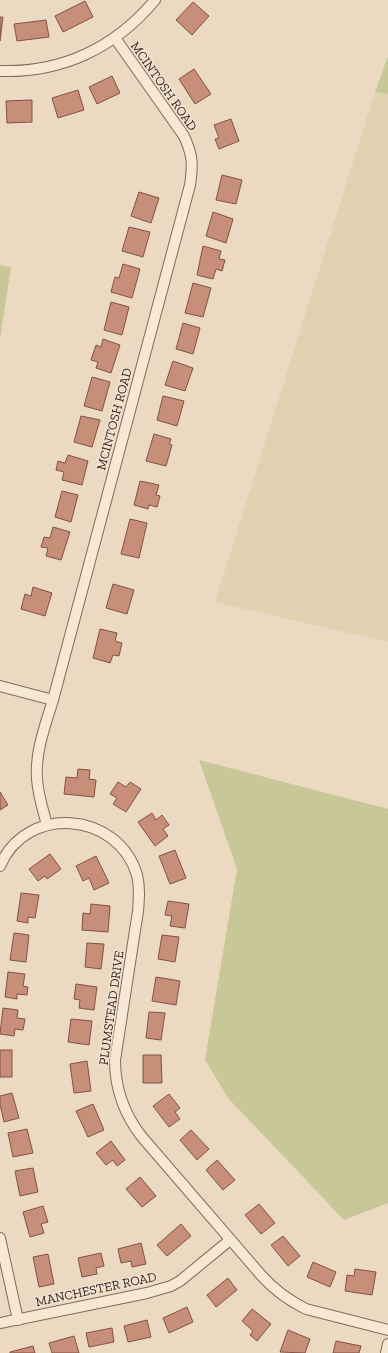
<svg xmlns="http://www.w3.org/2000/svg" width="388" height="1353" font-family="'Zilla Slab',serif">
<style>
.farmland{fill:#e0d1b0}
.green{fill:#c8c797}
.building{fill:#c78f7a;stroke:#825242}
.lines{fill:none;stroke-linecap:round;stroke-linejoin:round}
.minor-casing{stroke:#846a5b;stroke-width:12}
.minor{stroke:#f6e8d5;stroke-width:10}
.labels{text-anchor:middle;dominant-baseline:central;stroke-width:3;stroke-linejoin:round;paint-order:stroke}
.street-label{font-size:13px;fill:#35261e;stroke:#f3e4d2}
</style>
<rect width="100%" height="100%" fill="#ebd9c2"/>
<polygon class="farmland" points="375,92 388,94 388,642 215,602"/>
<g class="green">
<polygon points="388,56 388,94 375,92"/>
<polygon points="0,265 11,267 0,339"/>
<polygon points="199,760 388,809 388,1203 344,1220 228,1098 205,1060 237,869"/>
</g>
<g class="building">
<polygon points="85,1 93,17 63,32 55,16"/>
<polygon points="193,2 209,16 192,35 176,20"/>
<polygon points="0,17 3,17 0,41"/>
<polygon points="46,20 49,37 17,41 14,24"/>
<polygon points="194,69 211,94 195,104 179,79"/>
<polygon points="112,76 120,93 97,104 89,87"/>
<polygon points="78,90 84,110 58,118 52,98"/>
<polygon points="32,100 32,122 7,123 6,101"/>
<polygon points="231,119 239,141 219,149 215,139 219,138 214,125"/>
<polygon points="222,175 242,180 236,204 216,200"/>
<polygon points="139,192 159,198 151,223 131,216"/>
<polygon points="213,212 233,219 226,243 206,236"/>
<polygon points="129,227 150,232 143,257 122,251"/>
<polygon points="203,246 221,251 219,259 225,260 222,271 216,269 213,279 197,275"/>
<polygon points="123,264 140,269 132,298 111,292 115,277 119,278"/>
<polygon points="193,283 211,288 203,317 185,313"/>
<polygon points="111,302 129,307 122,335 104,330"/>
<polygon points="183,323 200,328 193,354 176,349"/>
<polygon points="103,339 120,345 111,373 96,368 98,362 91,360 96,345 101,347"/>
<polygon points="173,361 193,368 185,391 165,385"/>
<polygon points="92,377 110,382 102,411 84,406"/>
<polygon points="163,396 184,401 177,426 157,420"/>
<polygon points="81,416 100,420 92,447 74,442"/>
<polygon points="154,434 171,439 169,444 172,445 166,466 146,461"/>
<polygon points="68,455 88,461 82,485 62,480 64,472 56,470 58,461 65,463"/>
<polygon points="140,481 159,485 156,495 160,496 157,507 149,505 148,509 134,505"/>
<polygon points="62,491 78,495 71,522 55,517"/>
<polygon points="130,519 147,523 139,558 121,554"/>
<polygon points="53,527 70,532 61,560 46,556 48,548 41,547 44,537 50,538"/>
<polygon points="113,584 134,590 127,614 106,608"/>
<polygon points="33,587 52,593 45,616 21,609 25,594 31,596"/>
<polygon points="100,629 117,633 115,641 122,643 119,656 113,655 110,663 93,658"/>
<polygon points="78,769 90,770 89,779 96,780 94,797 64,794 66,777 77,778"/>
<polygon points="118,782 126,787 130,782 141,789 126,812 113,804 117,798 110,794"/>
<polygon points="0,792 8,805 0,810"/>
<polygon points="152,813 156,820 162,815 169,825 163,829 168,836 155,846 138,822"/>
<polygon points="175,850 186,878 170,884 159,856"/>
<polygon points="50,854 61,869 47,879 45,876 38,881 29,869"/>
<polygon points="96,856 109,883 94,890 89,878 83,881 76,866"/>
<polygon points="21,893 39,895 35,918 28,917 28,923 17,921"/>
<polygon points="168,901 189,904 185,928 170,926 172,916 165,915"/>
<polygon points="91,904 110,906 108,932 82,930 83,913 90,914"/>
<polygon points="14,933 29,935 26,962 10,960"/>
<polygon points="162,935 179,937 175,962 158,959"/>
<polygon points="87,943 104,944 101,969 85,967"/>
<polygon points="8,972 25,974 23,986 28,987 27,995 17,994 17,999 5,997"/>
<polygon points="156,977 180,981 176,1005 152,1001"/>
<polygon points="76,984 97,987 94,1010 79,1008 80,1000 74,999"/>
<polygon points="3,1008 18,1010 17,1018 25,1019 23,1030 15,1029 14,1036 0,1034"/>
<polygon points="149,1012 165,1013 161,1040 146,1038"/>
<polygon points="71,1019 92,1021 89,1045 68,1042"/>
<rect x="0" y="1050" width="12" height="27"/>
<polygon points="143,1055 161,1055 162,1083 143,1083"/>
<polygon points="87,1061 91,1091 74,1093 70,1064"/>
<polygon points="12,1093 19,1118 4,1122 0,1104 0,1096"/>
<polygon points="169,1094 180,1108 175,1112 180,1119 169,1127 153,1106"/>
<polygon points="93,1104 104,1130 88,1137 76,1111"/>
<polygon points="27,1129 33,1153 13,1157 8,1133"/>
<polygon points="191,1130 209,1149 197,1160 180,1140"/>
<polygon points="111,1141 125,1160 117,1166 113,1160 106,1165 96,1153"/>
<polygon points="217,1160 235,1180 223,1190 206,1170"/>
<polygon points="33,1168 38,1192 20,1196 15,1171"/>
<polygon points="140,1177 156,1196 142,1207 126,1189"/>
<polygon points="259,1204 275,1223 261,1234 245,1215"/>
<polygon points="43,1206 48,1222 41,1224 44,1233 30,1237 23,1212"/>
<polygon points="181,1224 191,1236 167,1256 157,1245"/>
<polygon points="283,1236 300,1256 288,1266 271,1245"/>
<polygon points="141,1243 146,1264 132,1267 131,1261 121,1263 118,1249"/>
<polygon points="101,1253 104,1266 96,1268 97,1274 82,1277 78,1258"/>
<polygon points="48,1254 54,1284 39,1287 33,1257"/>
<polygon points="313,1262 336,1272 330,1287 307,1277"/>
<polygon points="355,1269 376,1272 372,1295 345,1291 347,1275 354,1276"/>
<polygon points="228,1278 237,1290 216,1307 207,1295"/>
<polygon points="187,1307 193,1322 169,1333 163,1318"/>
<polygon points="252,1309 271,1324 257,1341 250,1335 253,1331 242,1321"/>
<polygon points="147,1320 151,1337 128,1342 124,1326"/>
<polygon points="112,1328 114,1342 89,1347 86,1333"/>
<polygon points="288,1330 310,1339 305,1353 280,1352"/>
<polygon points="74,1336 79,1353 52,1353 49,1343"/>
<polygon points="336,1341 361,1346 359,1353 333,1353"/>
<polygon points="33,1346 35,1353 10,1353 10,1352"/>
</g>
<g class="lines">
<g class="minor-casing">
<g id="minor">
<path d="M0,71C62,73 115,48 155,0"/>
<polyline points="0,686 53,700"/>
<path d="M47,825C43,810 38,795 37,779C35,752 45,726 53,700L190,185C193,164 193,156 184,136L115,38"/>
<path d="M0,866C26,804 118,811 137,875C140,887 139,899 138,911L115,1060C115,1089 124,1114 142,1137L261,1275C274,1290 288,1300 306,1309L388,1330"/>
<polyline points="0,1238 18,1320"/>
<polyline points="0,1323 147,1293 171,1286 180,1281 230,1240"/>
<polyline points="386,1353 388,1344"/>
</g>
</g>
<use href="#minor" class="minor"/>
</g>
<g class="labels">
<g class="street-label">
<text transform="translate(164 86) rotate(55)">MCINTOSH ROAD</text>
<text transform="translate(114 419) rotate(-75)">MCINTOSH ROAD</text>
<text transform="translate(111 1008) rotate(-82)">PLUMSTEAD DRIVE</text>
<text transform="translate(96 1289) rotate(-12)">MANCHESTER ROAD</text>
</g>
</g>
</svg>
